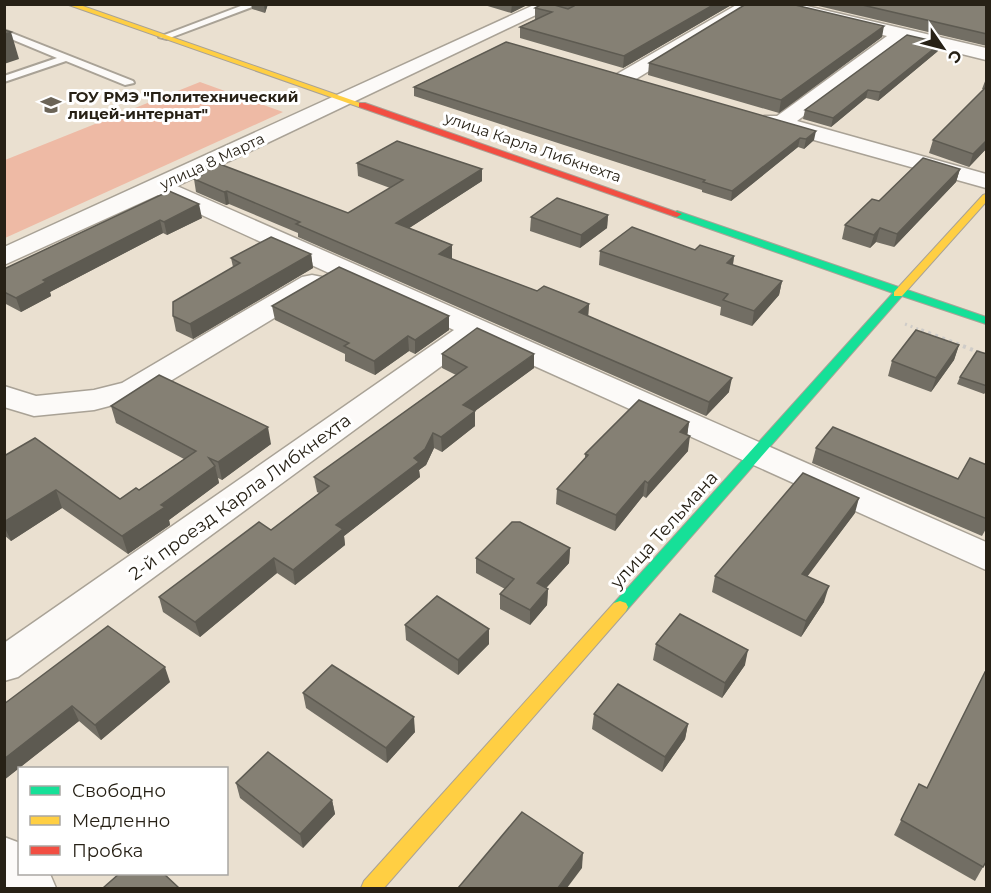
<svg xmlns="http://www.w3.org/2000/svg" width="991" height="893" font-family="Montserrat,sans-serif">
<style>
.green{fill:#eebaa5}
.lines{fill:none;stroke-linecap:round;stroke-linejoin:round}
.lane-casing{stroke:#a9a296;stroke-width:4}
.street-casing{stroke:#a9a296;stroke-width:3}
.fast-casing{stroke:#a9a296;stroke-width:2}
.slow-casing{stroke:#a9a296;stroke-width:2}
.jam-casing{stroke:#a9a296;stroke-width:2}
.path-far1{stroke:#cfccc8;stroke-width:3;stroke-dasharray:2 4;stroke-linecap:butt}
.path{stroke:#cfccc8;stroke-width:4;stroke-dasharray:3 4.5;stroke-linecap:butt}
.lane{fill:#fcfaf8;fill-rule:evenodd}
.street{fill:#fcfaf8;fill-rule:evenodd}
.fast{fill:#16e098;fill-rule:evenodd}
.slow{fill:#ffcf43;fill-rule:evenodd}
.jam{fill:#f24e42;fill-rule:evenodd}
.wall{fill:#726e64}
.shaded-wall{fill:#5d5a51}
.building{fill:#858074;stroke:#5d5a51;stroke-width:1.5}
.labels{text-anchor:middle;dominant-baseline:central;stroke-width:6;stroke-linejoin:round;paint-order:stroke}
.far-poi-label{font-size:15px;font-weight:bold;fill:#272116;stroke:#fff;text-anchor:start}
.far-street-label{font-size:15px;fill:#272116;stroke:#fff}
.street-label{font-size:18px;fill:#272116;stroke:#fff}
</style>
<rect width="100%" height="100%" fill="#eae0d0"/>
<polygon class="green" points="200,82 283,112 5,238 5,160"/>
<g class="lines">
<g class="lane-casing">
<g id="lane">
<polygon points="246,4 260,4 167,39 159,37"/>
<polygon points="4,30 133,81 134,83 125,85 66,61 4,82 4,76 57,58 4,36"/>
</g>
</g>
<g class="street-casing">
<g id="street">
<polygon points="536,4 559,4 177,186 986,542 986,570 477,340 18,677 4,681 4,643 454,330 158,195 4,265 4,247"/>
<polygon points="738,4 759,4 631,82 617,82 614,78 617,74"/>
<polygon points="766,4 798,4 986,48 986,60 905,40 797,121 986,174 986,188 764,126 761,121 764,116 777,116 887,36 768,8"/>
<polygon points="312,275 322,277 326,283 322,289 144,397 94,410 34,416 4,407 4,386 36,396 94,390 122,383 302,277"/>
<polygon points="4,837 20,843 20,874 50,874 56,888 4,888"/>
</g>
</g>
<g class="fast-casing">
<polygon id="fast" points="677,211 986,317 986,324 902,296 626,611 620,613 614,611 612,607 614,603 893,293 673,216 672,214"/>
</g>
<g class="slow-casing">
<g id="slow">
<polygon points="66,4 77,4 366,105 359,107"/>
<polygon points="986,194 986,202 902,296 894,296 894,292 983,195"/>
<polygon points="620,601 626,603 628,607 626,611 384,888 361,888 364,881 614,603"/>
</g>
</g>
<g class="jam-casing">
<polygon id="jam" points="359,103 365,103 682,214 677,217 673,216 359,107"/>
</g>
<polyline class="path-far1" points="905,324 925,332"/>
<polyline class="path" points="921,330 986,355"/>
<use href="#lane" class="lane"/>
<use href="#street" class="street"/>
<use href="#fast" class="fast"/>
<use href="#slow" class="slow"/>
<use href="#jam" class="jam"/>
</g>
<g class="wall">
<polygon points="251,4 268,4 265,13 252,9"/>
<polygon points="481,4 529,4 511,13"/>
<polygon points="558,4 733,4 623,68 520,38 520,27 536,19 535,19 535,8 558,7"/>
<polygon points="810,4 987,4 987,46"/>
<polygon points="882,37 779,113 648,75 649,63"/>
<polygon points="506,42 814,140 804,149 798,147 731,201 702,192 702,190 414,96 414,87"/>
<polygon points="938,51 878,101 866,98 831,127 803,119 805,110"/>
<polygon points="987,76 987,148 969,167 929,153 933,140 984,89 982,89"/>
<polygon points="357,163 482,169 482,181 409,228 452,245 452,259 537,291 589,304 588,316 729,392 706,416 298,237 298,233 229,204 226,205 196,192 194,179 348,213 390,188 358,176"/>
<polygon points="960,169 956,182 894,247 876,242 870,248 842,239 845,225 879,201"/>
<polygon points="169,191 202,218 167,235 163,233 50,292 51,296 21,312 4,303 4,269"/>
<polygon points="608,215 607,228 580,248 530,231 531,217"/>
<polygon points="695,250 734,256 733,265 782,281 779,295 752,326 720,315 721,307 599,265 600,251"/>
<polygon points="311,254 313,268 193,339 176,331 173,316 233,267 231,258"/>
<polygon points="272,306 449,316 449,330 415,354 409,351 375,375 345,361 345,354 275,320"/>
<polygon points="959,345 954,360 931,392 888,376 892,361"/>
<polygon points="442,354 534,368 475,411 475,426 442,452 434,448 426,465 419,470 420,477 344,536 345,545 295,585 277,573 200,637 163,612 159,597 271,530 319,493 317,492 314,477 456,375 442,368"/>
<polygon points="987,354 987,391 984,394 957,384 960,377"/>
<polygon points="111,406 271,444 222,480 218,478 219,483 169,520 170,525 128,554 62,508 11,541 4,535 4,456 120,499 139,490 184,459 116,423"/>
<polygon points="689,422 687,435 688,451 646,498 643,496 615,531 556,504 557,489 585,459 585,454"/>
<polygon points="816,448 958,479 987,465 987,527 982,536 812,463"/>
<polygon points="855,513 807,576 824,602 801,637 712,592 715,576"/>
<polygon points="570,548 569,563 546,588 548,589 547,605 530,625 500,609 500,594 505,589 476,573 476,558"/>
<polygon points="405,625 489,629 489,644 458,675 406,640"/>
<polygon points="656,644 745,665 722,698 653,660"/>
<polygon points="170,682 101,740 79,721 4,780 4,704"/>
<polygon points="303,693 415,732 387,763 306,708"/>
<polygon points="594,714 688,724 685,739 662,772 592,729"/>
<polygon points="236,783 332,800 335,814 303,848 240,798"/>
<polygon points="919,784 983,867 975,881 894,835"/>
</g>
<g class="shaded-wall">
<polygon points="264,4 268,4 265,13"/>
<polygon points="512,4 529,4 511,13"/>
<polygon points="715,4 733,4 623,68 624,56"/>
<polygon points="884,26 882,37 779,113 781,100"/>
<polygon points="11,32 19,59 4,64 4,34"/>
<polygon points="941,43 938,51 878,101 880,92"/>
<polygon points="868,90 866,98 831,127 833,118"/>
<polygon points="816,131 814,140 804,149 806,139"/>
<polygon points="800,138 798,147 731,201 732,191"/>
<polygon points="987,140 987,148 969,167 973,154"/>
<polygon points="482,169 482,181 397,236 396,223"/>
<polygon points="960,169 956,182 894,247 897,234"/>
<polygon points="227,191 229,204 226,205 224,192"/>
<polygon points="199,204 202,218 167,235 164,222"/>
<polygon points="608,215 607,228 580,248 581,235"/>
<polygon points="160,220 163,233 50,292 51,296 21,312 16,298 43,280"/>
<polygon points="880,228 876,242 870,248 874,235"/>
<polygon points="452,245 452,259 439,254"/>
<polygon points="311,254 313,268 193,339 190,324"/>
<polygon points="734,256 732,270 727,263"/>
<polygon points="782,281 779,295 752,326 754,311"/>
<polygon points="589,304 588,318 579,312"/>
<polygon points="449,316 449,330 415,354 415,340"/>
<polygon points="408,336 409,351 375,375 374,361"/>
<polygon points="959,345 954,360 931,392 936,378"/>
<polygon points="534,354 534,368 475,411 475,426 442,452 441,437 463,405"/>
<polygon points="732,378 729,392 706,416 709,402"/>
<polygon points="689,422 687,437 680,432"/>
<polygon points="268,427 271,444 222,480 218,462"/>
<polygon points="433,433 434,448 426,465 419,470 420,477 344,536 345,545 295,585 293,570 336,525 414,458"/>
<polygon points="690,436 688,451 646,498 648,483"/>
<polygon points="215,466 219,483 169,520 170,525 128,554 122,536 161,505"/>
<polygon points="645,481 643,496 615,531 616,515"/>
<polygon points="56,490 62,508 11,541 4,526 4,522"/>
<polygon points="859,498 855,513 798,589 802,574"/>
<polygon points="570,548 569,563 536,599 537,583"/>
<polygon points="274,558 277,573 200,637 195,622"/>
<polygon points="829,586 824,602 801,637 806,621"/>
<polygon points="548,589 547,605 530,625 530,610"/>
<polygon points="489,629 489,644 458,675 458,660"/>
<polygon points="748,650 745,665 722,698 725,683"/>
<polygon points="165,667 170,682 101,740 95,725"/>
<polygon points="72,706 79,721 4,780 4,759"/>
<polygon points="414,717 415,732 387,763 386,748"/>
<polygon points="688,724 685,739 662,772 665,757"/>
<polygon points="332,800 335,814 303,848 300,834"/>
<polygon points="583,853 582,868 567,888 558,888"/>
</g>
<g class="building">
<polygon points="542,4 551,4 568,9 574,6 573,4 715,4 624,56 520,27 552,12 535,8"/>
<polygon points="746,4 791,4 884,26 781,100 649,63"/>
<polygon points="858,4 987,4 987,34"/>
<polygon points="4,30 11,32 4,34"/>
<polygon points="907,35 941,43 880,92 868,90 833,118 805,110"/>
<polygon points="506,42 816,131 806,139 800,138 732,191 703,182 705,180 414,87"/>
<polygon points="987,86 987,140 973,154 933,140"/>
<polygon points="397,141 482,169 396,223 452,245 439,254 537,291 544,286 589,304 579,312 732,378 709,402 296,224 300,222 227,191 224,192 194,179 202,175 209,160 348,213 403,180 357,163"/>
<polygon points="923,158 960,169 897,234 880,228 874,235 845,225 872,199 879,201"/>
<polygon points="169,191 199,204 164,222 160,220 43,280 46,282 16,298 4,292 4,269"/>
<polygon points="557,198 608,215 581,235 531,217"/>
<polygon points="632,227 695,250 700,245 734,256 727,263 782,281 754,311 723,300 728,294 600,251"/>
<polygon points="271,237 311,254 190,324 173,316 173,302 240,263 231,258"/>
<polygon points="339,267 449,316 415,340 408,336 374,361 344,346 349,343 272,306"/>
<polygon points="477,328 534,354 463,405 475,411 441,437 433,433 425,449 414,458 419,462 336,525 343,529 293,570 274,558 195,622 159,597 259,522 271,530 329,486 314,477 467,367 442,354"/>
<polygon points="916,330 959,345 936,378 892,361"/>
<polygon points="977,351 987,354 987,386 960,377"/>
<polygon points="159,375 268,427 218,462 209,458 215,466 161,505 165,507 122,536 56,490 4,522 4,456 35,438 120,499 136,488 139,490 196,451 111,406"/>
<polygon points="639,400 689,422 680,432 690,436 648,483 645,481 616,515 557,489 588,455 585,454"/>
<polygon points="833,427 958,479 970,458 987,465 987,519 816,448"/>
<polygon points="803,473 859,498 802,574 829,586 806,621 715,576"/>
<polygon points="512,522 520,522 570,548 537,583 548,589 530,610 500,594 514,579 476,558"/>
<polygon points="437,596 489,629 458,660 405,625"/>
<polygon points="680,614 748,650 725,683 656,644"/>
<polygon points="108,626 165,667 95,725 72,706 4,759 4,704"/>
<polygon points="332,665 414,717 386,748 303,693"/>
<polygon points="985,672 987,673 987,860 983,867 901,820 919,784 927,788"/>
<polygon points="618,684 688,724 665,757 594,714"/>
<polygon points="268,752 332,800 300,834 236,783"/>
<polygon points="522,812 583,853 558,888 458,888"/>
<polygon points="120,873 163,873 179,888 103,888"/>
</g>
<defs>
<g id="school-bare" transform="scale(1.62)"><path d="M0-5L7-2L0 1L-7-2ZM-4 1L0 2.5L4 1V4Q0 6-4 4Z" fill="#6b6457" stroke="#fff" stroke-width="2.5" paint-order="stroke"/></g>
</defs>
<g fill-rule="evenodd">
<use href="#school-bare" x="51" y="105"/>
</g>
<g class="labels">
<g class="far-poi-label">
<text x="68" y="96">ГОУ РМЭ "Политехнический<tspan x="68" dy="17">лицей-интернат"</tspan></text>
</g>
<g class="far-street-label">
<text transform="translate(533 147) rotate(19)">улица Карла Либкнехта</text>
<text transform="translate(212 161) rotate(-25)">улица 8 Марта</text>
</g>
<g class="street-label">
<text transform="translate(240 497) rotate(-36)">2-й проезд Карла Либкнехта</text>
<text transform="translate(664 530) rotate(-48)">улица Тельмана</text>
</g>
</g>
<rect width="991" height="893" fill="none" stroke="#272116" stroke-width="12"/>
<rect x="18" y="767" width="210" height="108" fill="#ffffff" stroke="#a9a6a2" stroke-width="1.5"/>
<rect x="30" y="786" width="30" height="9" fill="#16e098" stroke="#a9a6a2" stroke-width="1.5"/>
<text x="72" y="797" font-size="18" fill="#272116">Свободно</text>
<rect x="30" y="816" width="30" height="9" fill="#ffcf43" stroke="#a9a6a2" stroke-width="1.5"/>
<text x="72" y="827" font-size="18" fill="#272116">Медленно</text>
<rect x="30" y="846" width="30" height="9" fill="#f24e42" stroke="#a9a6a2" stroke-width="1.5"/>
<text x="72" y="857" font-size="18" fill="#272116">Пробка</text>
<g transform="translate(943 48) rotate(125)" stroke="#ffffff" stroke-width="4.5" paint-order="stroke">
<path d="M0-4.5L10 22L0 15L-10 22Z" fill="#272116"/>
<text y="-9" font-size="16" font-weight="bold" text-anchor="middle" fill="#272116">С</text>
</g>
</svg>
